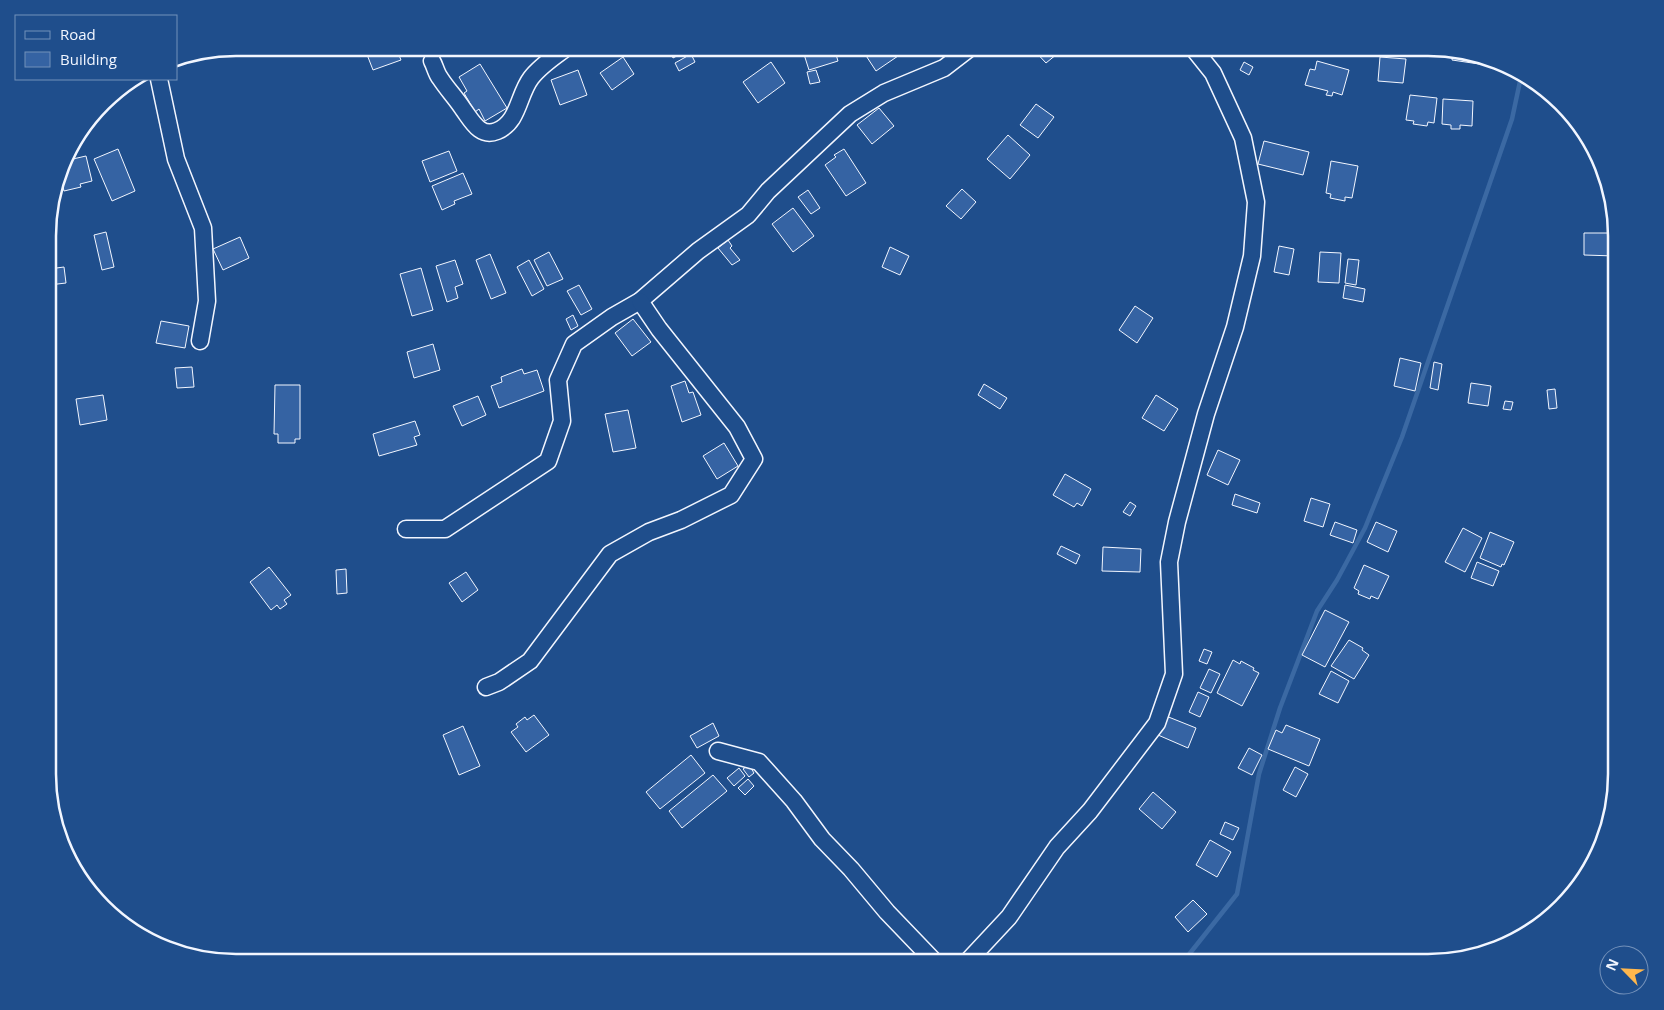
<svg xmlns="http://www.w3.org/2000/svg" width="1664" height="1010" font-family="'Open Sans',sans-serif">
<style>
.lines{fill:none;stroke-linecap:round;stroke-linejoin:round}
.stream{stroke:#3b69a3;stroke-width:4.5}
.building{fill:#3563a3;stroke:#f2f6ff}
.minor-casing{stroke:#f2f6ff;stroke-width:19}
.minor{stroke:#1f4e8c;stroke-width:16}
.rim{fill:none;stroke:#f2f6ff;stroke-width:2.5}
</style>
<rect width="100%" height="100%" fill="#1f4e8c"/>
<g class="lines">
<polyline class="stream" points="1183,962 1237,894 1259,774 1280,708 1317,611 1337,580 1365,528 1402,437 1512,119 1522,72"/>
</g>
<g class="building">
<polygon points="378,48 396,48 401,60 373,70 366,52"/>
<polygon points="669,48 692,48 673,58"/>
<polygon points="802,48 834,48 838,61 809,70"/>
<polygon points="861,48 893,48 898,56 876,71"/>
<polygon points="1032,48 1052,48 1057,54 1046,63"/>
<polygon points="1453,51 1481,55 1479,64 1452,60"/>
<polygon points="691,54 695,62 679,71 675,63"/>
<polygon points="623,57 634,74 612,90 600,73"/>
<polygon points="1380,57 1406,59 1403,83 1378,81"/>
<polygon points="1317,61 1349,70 1342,95 1333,92 1332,96 1326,95 1328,91 1305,85 1310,69 1315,70"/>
<polygon points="771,62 785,83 758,103 743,82"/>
<polygon points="1244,62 1253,67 1249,75 1240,70"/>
<polygon points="480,64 507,108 485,121 479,109 475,112 464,93 467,91 459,77"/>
<polygon points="578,70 587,95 560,105 551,80"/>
<polygon points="816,70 820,82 810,84 807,72"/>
<polygon points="1410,95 1437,98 1434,123 1428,122 1427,126 1413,124 1414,121 1406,120"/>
<polygon points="1443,99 1473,101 1472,126 1460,125 1460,129 1451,129 1451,125 1442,124"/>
<polygon points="1036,104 1054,117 1038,138 1020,125"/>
<polygon points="879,108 894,126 872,144 857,125"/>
<polygon points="1008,135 1030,155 1010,179 987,159"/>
<polygon points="1264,141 1309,152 1303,175 1258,164"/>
<polygon points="118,149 135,191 112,201 94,159"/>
<polygon points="844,149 866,183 846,196 825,165 836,157 834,155"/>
<polygon points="449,151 457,171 430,182 422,161"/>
<polygon points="86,156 92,181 80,184 81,187 64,191 60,175 64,161"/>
<polygon points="1331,161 1358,166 1352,198 1345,197 1345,201 1330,198 1331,194 1326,193"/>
<polygon points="463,173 472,194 454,201 455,204 442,210 432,186"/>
<polygon points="962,189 976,202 961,219 946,206"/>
<polygon points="808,190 820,208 811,214 798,197"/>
<polygon points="793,208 814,236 793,252 772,224"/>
<polygon points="106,232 114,267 102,270 94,235"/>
<polygon points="1584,233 1615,233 1615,256 1584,255"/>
<polygon points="240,237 249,258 223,270 213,249"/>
<polygon points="728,240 732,246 730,248 740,260 732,265 718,248"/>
<polygon points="1279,246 1294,249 1289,275 1274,272"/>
<polygon points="890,247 909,256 900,275 882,267"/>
<polygon points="549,252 563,279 547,286 534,260"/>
<polygon points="1320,252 1341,253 1339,283 1318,282"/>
<polygon points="490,254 506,293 491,299 476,260"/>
<polygon points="1348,259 1359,260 1356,285 1345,283"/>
<polygon points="455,260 463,284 455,287 458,298 447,302 436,266"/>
<polygon points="529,260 544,289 532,296 517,267"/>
<polygon points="64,267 66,283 49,285 49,269"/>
<polygon points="421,268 433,310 412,316 400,274"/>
<polygon points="579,285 592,309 581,315 567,291"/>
<polygon points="1345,285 1365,289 1363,302 1343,298"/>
<polygon points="1135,306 1153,318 1137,343 1119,330"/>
<polygon points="573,315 578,326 571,330 566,319"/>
<polygon points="633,319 651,342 632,356 615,333"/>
<polygon points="161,321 189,326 185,348 156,343"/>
<polygon points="433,344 440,370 414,378 407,352"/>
<polygon points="1400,358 1421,363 1415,391 1394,386"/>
<polygon points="1434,362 1442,364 1438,390 1430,388"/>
<polygon points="192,367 194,387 177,388 175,368"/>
<polygon points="522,369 524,374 537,370 544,391 499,408 491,386 502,382 501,377"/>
<polygon points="685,381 689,393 693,392 701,415 682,422 671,386"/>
<polygon points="1471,383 1491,386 1488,406 1468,403"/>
<polygon points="984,384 1007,398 1000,409 978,395"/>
<polygon points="275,385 300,385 300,439 295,439 295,443 278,443 278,434 274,434"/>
<polygon points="1555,389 1557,408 1549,409 1547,390"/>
<polygon points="103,395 107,420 80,425 76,399"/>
<polygon points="1156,395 1178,409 1164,431 1142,418"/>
<polygon points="478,396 486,415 462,426 453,406"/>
<polygon points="1505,401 1513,402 1511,410 1503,409"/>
<polygon points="628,410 636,448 613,452 605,414"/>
<polygon points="415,421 420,435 414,437 417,445 379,456 373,434"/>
<polygon points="724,443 738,466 717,479 703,456"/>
<polygon points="1218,450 1240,460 1228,485 1207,475"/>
<polygon points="1065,474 1091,489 1082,506 1077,503 1074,507 1053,495"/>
<polygon points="1235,494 1260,503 1257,513 1232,505"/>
<polygon points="1311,498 1330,504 1323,527 1304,521"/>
<polygon points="1130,502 1136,506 1130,516 1123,512"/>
<polygon points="1335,522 1357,530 1353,543 1330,535"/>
<polygon points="1376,522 1397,531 1388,552 1367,542"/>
<polygon points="1463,528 1482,538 1465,572 1445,562"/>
<polygon points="1490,532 1514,542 1504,565 1502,564 1501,567 1480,558"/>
<polygon points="1061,546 1080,555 1076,564 1057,554"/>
<polygon points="1103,547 1141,549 1140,572 1102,571"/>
<polygon points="1477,562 1499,571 1493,586 1471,578"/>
<polygon points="1364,565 1389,576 1378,599 1371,596 1370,599 1358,594 1359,591 1354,588"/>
<polygon points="269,567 291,595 284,600 287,604 280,609 277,605 271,610 250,582"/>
<polygon points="346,569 347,593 337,594 336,570"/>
<polygon points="466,572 478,590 462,602 449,583"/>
<polygon points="1325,610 1349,622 1325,667 1302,655"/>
<polygon points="1349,640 1363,648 1362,650 1369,655 1354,679 1331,666"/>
<polygon points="1204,649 1212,652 1207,664 1199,661"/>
<polygon points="1233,660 1240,664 1241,661 1254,668 1253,670 1259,673 1242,706 1217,693"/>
<polygon points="1209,669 1220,674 1211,693 1200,688"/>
<polygon points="1331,671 1349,681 1338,703 1319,694"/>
<polygon points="1198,692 1209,697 1200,717 1189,712"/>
<polygon points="534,715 549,735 526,752 511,732 518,727 516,724 525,717 527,720"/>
<polygon points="1166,716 1196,728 1188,748 1158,735"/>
<polygon points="713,723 719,736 697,748 690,736"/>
<polygon points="1286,725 1320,739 1309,766 1268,749 1276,730 1282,733"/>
<polygon points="463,726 480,766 459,775 443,735"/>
<polygon points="1249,748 1262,755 1252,775 1238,768"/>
<polygon points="691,755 705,773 660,809 646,792"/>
<polygon points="749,765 754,773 749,777 743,769"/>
<polygon points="1295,767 1308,774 1296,797 1283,790"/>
<polygon points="739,768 745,776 734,786 727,778"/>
<polygon points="713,775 727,791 682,828 669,811"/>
<polygon points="748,779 754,786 745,795 738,788"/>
<polygon points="1153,792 1176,812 1162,829 1139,809"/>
<polygon points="1225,822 1239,828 1233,840 1220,834"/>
<polygon points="1210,840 1231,852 1217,877 1196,865"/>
<polygon points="1193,900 1207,914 1188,932 1175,917"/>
</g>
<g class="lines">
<g class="minor-casing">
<g id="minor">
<path d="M432,61C435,66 436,73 440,78C447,89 456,98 463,109C472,121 480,138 497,131C519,122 518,95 531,78C540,66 554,57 566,48"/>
<polyline points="159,79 176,159 203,228 207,301 200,341"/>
<polyline points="406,529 445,529 548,461 562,421 558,380 574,344 612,317 640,301 698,251 748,215 768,191 850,114 884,93 944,68 970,48"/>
<polyline points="486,687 499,682 530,661 610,554 649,532 681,520 731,495 754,459 737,427 659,329 640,301"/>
<polyline points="718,751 759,762 794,801 822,839 851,869 887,912 935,962"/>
<polyline points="967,962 1009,917 1057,847 1090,811 1157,723 1174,674 1169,562 1177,522 1206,414 1235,327 1252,256 1256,202 1243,138 1213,73 1193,48"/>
</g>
</g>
<use href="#minor" class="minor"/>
</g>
<path d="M0 0H1664V1010H0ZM236 56H1428A180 180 0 0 1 1608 236V774A180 180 0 0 1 1428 954H236A180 180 0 0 1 56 774V236A180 180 0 0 1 236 56Z" fill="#1f4e8c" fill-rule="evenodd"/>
<path class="rim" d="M236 56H1428A180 180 0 0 1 1608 236V774A180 180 0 0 1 1428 954H236A180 180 0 0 1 56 774V236A180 180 0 0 1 236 56Z"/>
<rect x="15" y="15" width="162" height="65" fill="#1f4e8c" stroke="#7391ba"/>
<rect x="25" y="31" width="25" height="8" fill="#1f4e8c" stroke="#7391ba"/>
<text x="60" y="40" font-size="15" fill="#f2f6ff">Road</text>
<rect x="25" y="52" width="25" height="15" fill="#3563a3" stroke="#7391ba"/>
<text x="60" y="65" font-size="15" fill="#f2f6ff">Building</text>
<g transform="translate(1624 970) rotate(294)"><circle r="24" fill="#1f4e8c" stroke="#7391ba"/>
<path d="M0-4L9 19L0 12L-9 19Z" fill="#ffb74d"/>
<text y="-8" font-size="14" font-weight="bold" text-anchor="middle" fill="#f2f6ff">N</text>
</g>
</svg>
